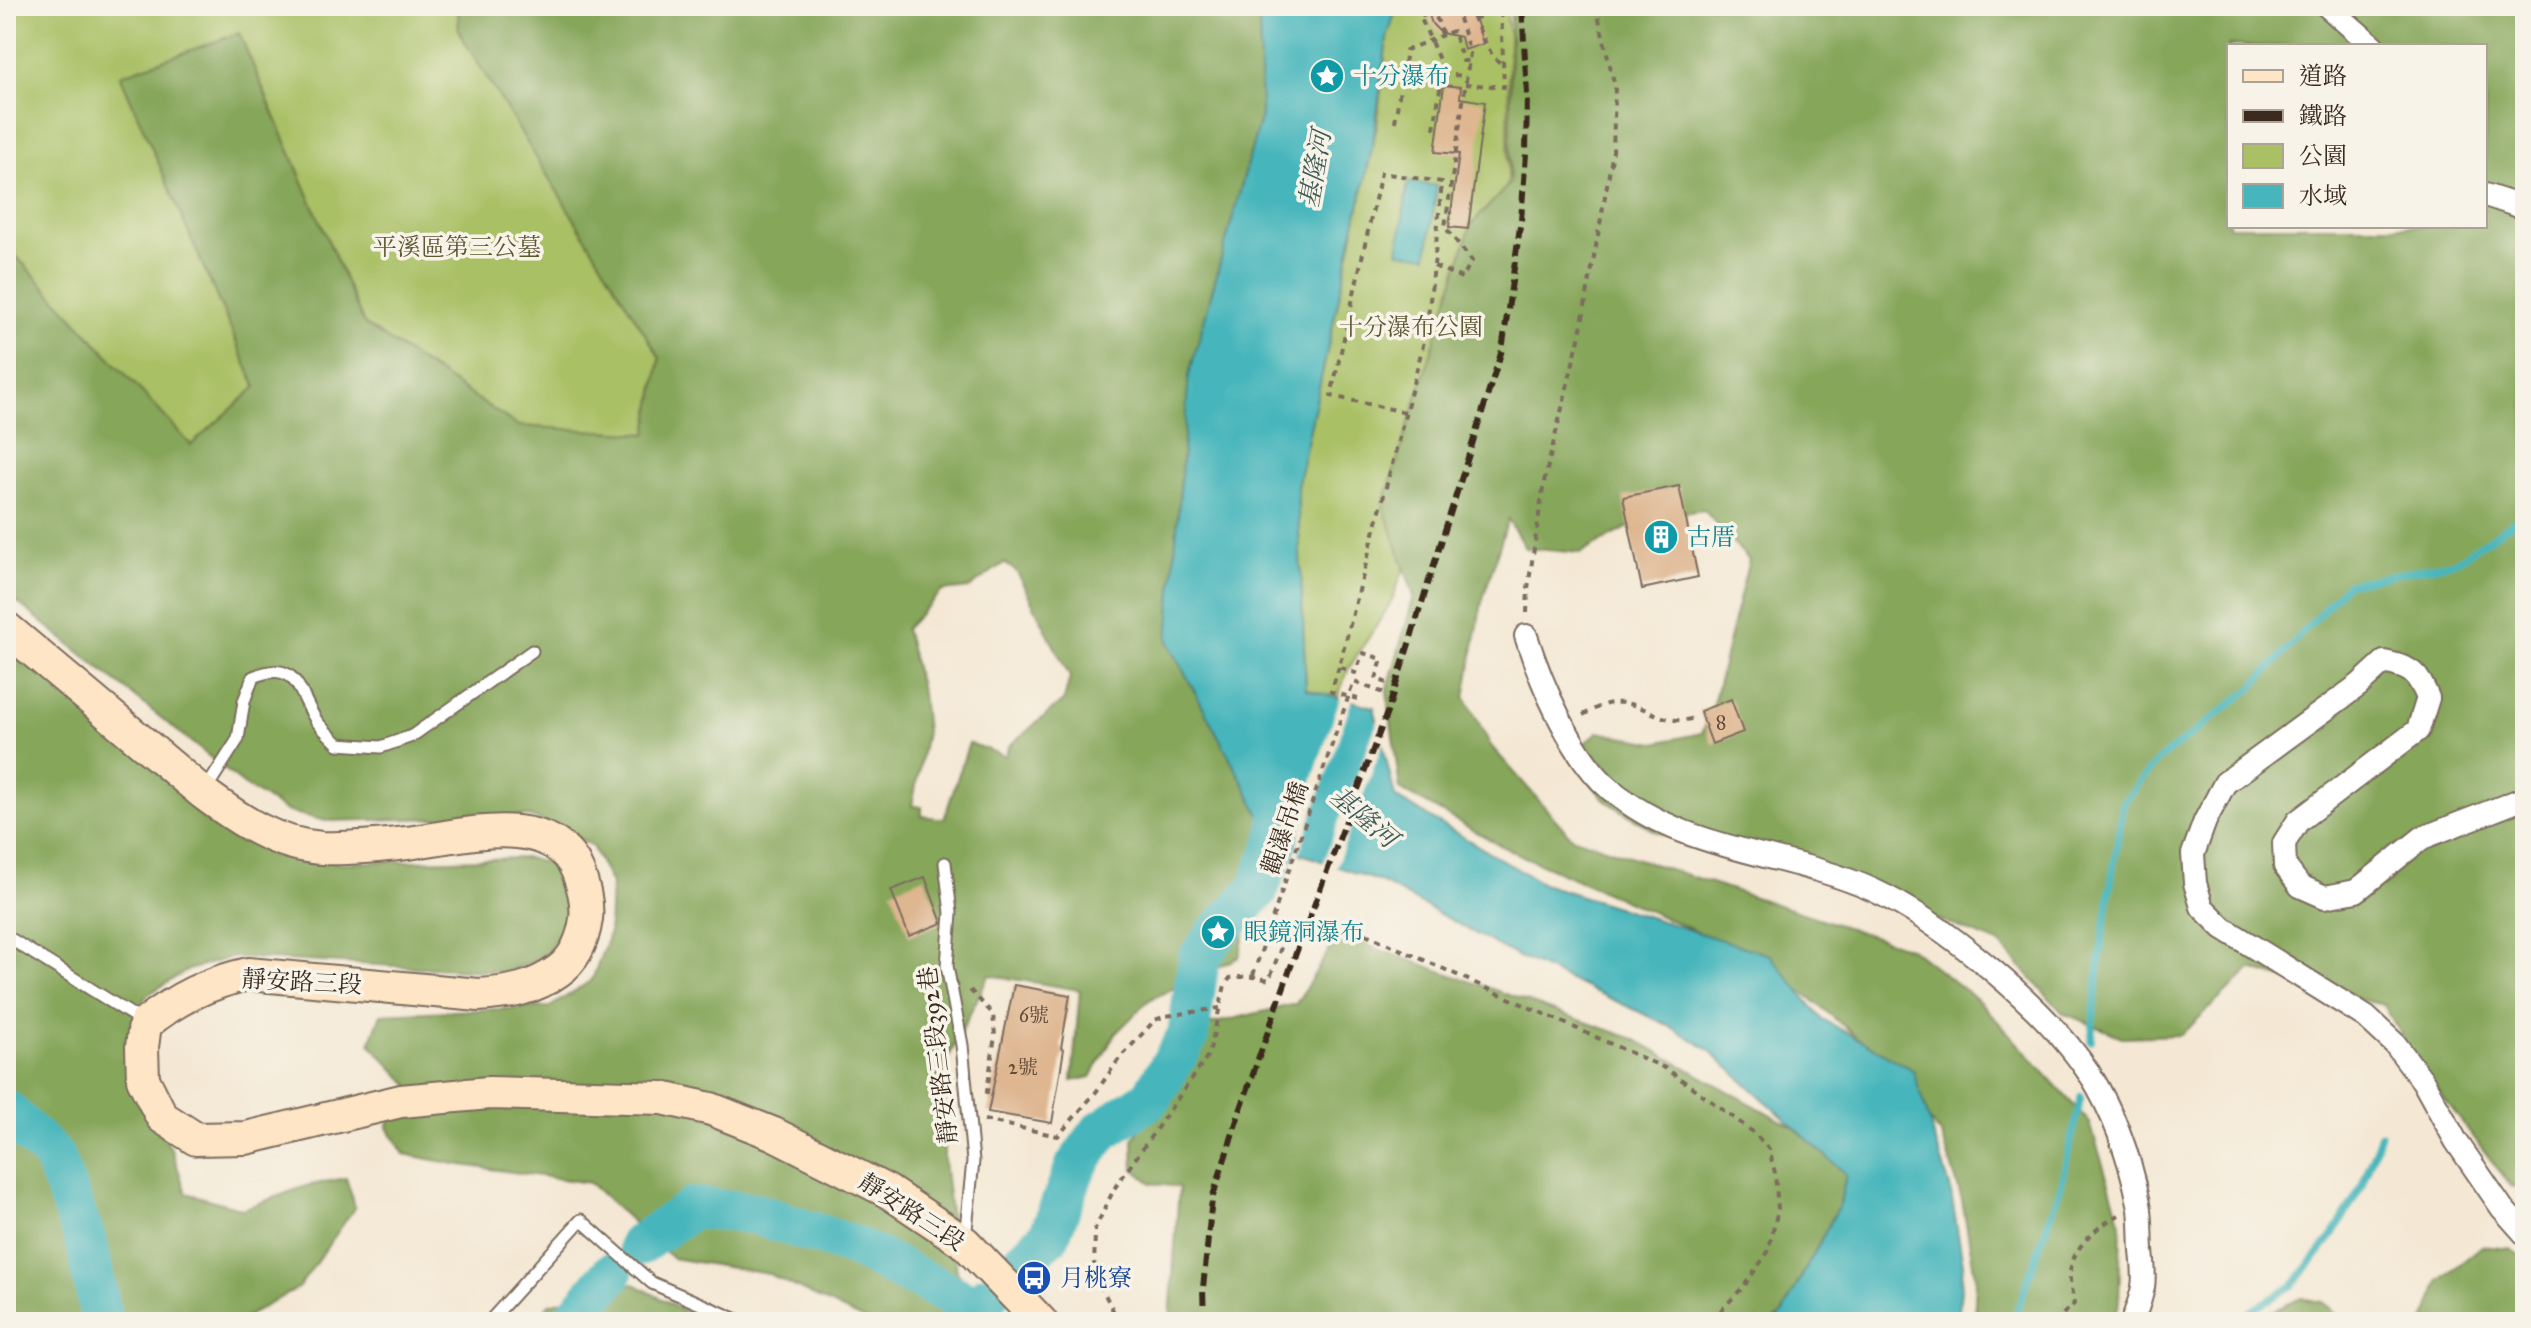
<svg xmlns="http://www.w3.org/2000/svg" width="2531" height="1328" font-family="'IM FELL Great Primer','Noto Serif TC',serif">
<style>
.green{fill:#a9c065;stroke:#727542;stroke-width:2}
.forest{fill:#86a65a;stroke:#60683c;stroke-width:2;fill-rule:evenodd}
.water{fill:#46b6bc;stroke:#40706d;stroke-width:2}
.pier{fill:#f4e8d4}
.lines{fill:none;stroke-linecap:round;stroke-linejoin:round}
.stream{stroke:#46b6bc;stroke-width:7}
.river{stroke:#46b6bc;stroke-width:42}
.building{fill:#deb690}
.lane-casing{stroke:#7c6c5e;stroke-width:15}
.street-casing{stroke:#7c6c5e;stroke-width:26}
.secondary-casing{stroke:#7c6c5e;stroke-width:36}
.path{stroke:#7c6c5e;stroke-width:4;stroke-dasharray:6 6;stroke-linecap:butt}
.lane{stroke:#fff;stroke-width:11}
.street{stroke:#fff;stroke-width:22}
.secondary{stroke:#fde5c5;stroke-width:32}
.rail{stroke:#3b2a1e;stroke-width:6;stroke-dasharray:12 6;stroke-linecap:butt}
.path-bridge{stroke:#7c6c5e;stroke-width:4;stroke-dasharray:6 6;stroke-linecap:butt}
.labels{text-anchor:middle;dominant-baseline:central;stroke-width:7;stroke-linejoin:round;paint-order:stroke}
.number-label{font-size:20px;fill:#644d3a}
.culture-label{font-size:24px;fill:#0d838f;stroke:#f7f3e8;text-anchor:start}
.park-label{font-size:24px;fill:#5c5733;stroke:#f7f3e8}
.street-label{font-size:24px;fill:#3b2a1e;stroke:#f7f3e8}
.transit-label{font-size:24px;fill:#164399;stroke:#f7f3e8;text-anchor:start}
.water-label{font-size:26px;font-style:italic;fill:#3f5b55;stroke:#f7f3e8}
</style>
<rect width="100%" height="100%" fill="#f7f3e8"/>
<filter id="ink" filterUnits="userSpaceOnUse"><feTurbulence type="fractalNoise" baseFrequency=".0125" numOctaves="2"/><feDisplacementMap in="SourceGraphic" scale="16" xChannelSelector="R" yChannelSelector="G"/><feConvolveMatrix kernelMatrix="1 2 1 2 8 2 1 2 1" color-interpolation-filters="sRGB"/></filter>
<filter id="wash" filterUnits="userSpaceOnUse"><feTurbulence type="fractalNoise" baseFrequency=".006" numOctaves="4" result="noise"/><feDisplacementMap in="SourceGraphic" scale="32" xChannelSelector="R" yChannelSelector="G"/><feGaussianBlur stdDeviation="1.8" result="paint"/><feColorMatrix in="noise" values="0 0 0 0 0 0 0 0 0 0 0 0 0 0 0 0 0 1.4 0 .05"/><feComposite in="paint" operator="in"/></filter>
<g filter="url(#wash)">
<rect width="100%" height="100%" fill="#f4e8d4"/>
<g class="green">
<polygon points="6,6 458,6 459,32 660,358 647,434 518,426 364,324 239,33 121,76 256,387 191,446 6,245"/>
<polygon points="1397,6 1506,6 1509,33 1508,178 1486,344 1391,603 1349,668 1337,698 1306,689 1297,487 1377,126 1387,38"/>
</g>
<g class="forest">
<path d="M458,6H1259L1261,115L1189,375L1168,641L1269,831L1239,957L1149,1000L1115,1034L1091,1077L1072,1081L1080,990L989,975L944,1067V1161L957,1272L995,1322H868L769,1274L672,1258L590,1183L455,1164L404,1154L387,1126L410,1086L370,1044L381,1014L550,1007L592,980L609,934L611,884L592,846L559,827L528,816L326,821L286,811L247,787L6,593V245L191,445L256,387L120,75L239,33L364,324L518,426L647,434L660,358L459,32ZM1004,563L1017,572L1070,677L1064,700L1010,745L1005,756L969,743L944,819L922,816V807L912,806L926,732L922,694L905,629L942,591L969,588Z"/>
<path d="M1511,6H2525V1188L2511,1186L2417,1063L2384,1005L2326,992L2251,969L2181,1035L2122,1037L2063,1013L1999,943L1883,898L1773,864L1715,856L1655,831L1605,800L1569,756L1598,732L1655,743L1702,733L1712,708L1749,560L1704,510L1645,518L1581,553L1525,548L1508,519L1482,602L1465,697L1491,746L1571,837L1912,949L1981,1003L2090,1123L2121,1223L2119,1306L2111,1322H1974L1976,1281L1962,1200L1942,1135L1860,1040L1807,995L1725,944L1509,850L1400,789L1387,691L1414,596L1383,506L1471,225L1510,183ZM2229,46H2485V226H2229Z"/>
<polygon points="6,643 228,823 337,863 526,858 555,864 571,892 560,932 546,956 506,972 232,957 188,970 146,996 126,1038 133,1090 172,1150 186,1193 243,1209 306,1186 346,1178 355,1207 299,1287 237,1322 153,1322 80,1315 80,1322 6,1322"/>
<polygon points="1355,941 1634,1039 1795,1128 1846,1174 1840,1204 1782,1314 1771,1322 1173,1322 1170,1319 1179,1187 1151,1183 1134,1169 1133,1140 1207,1025 1296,1004 1331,947"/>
<polygon points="2482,1246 2510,1249 2525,1259 2525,1322 2424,1322 2439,1281"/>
<polygon points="634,1284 705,1322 535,1322 549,1304"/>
<polygon points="2301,1298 2322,1302 2348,1322 2248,1322"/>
</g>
<g class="water">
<polygon points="1259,6 1397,6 1387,38 1373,143 1297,487 1306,689 1374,707 1395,797 1543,884 1770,955 1821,1018 1913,1070 1950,1187 1963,1264 1958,1322 1771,1322 1782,1314 1840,1204 1846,1174 1708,1049 1666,1024 1515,955 1381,882 1276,845 1168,641 1189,375 1261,115"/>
<polygon points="1408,182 1437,186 1427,256 1398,252"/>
</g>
<g class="pier">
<polygon points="1341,695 1353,697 1298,857 1288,853"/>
<polygon points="1380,715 1385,738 1335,870 1322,865"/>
</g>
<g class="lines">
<g class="stream">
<polyline points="2091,1041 2100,956 2123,803 2157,761 2252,688 2347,584 2455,562 2525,514"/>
<polyline points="2013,1322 2061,1186 2081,1096"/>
<polyline points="2233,1322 2293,1285 2333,1235 2361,1187 2381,1134"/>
</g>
<g class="river">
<polyline points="6,1111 53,1156 87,1244 102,1322"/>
<polyline points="639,1245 693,1208 754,1213 853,1246 976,1307 988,1296"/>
<polyline points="1018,1266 1049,1236 1076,1166 1101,1131 1151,1098 1188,1036 1199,958 1218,932 1257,891 1276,845 1286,791"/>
<polyline points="571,1322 612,1273"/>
</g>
</g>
<g id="blocks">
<g class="building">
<polygon points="1426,6 1472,6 1483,44 1464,50 1461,37 1441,33 1432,24"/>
<polygon points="1444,85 1461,87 1460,98 1485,102 1468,229 1449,227 1459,154 1435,152"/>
<polygon points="1679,486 1698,577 1642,589 1623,497"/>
<polygon points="1731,699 1743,732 1712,744 1700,711"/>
<polygon points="925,877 942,923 909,936 891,890"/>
<polygon points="1014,985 1070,995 1061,1048 1064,1049 1052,1123 988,1112"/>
</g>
</g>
</g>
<g filter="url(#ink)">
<use href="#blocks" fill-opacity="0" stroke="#7c6c5e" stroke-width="2"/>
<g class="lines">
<g class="lane-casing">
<g id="lane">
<path d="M206,789L238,739L244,701L253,677C298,658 297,691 316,720C322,729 331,736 338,744L381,747L412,736L532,651"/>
<polyline points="945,863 951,913 947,966 962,1045 973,1161 965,1239"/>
<polyline points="6,936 145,1023"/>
<polyline points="489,1322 581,1220 652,1283 742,1322"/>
</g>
</g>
<g class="street-casing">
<g id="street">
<polyline points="2327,6 2373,46"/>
<polyline points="2485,195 2525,208"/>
<path d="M1526,636C1541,683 1572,757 1610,789C1685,853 1787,851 1873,890C1943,922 2047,1009 2089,1073C2113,1111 2130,1158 2139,1203C2142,1218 2141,1235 2142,1251C2143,1262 2145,1276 2143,1287C2141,1299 2136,1311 2132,1322"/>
<path d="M2525,798L2422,838L2356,891L2325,897L2300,886L2285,866L2284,843L2298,821L2418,730L2428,698C2417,672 2412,668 2384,662L2359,685L2225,783L2205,821L2193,854L2195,883L2202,907L2223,928L2366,1017L2395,1044L2423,1081L2456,1141L2502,1208L2525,1234"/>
</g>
</g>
<g class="secondary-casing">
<path id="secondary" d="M6,628L203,793C239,820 276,845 322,848C349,849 380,846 407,843C458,837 552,808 578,872C584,888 588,903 586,919C583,940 575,959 558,971C533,989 509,993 479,995L248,974C208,983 177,998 145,1024L142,1047L143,1079L162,1117L196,1139L246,1138L401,1101L489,1093L662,1098L711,1109L774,1134L887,1191L965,1243L1041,1322"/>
</g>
<g class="path">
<polyline points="1432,6 1443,35 1453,31 1463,61 1469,61"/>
<polyline points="1467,6 1493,57 1503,65"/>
<polyline points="1418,8 1423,6"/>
<polyline points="1474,19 1501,7"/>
<polyline points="1442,74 1466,76"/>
<polyline points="1465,84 1504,87 1501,6"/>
<polyline points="1395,122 1406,50 1443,35"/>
<polyline points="1434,129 1443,69 1420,16 1434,11"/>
<polyline points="1405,412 1331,396 1381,173 1442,182 1434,265"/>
<polyline points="1527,613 1528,588 1544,482 1580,334 1613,152 1615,87 1596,6"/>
<polyline points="1339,667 1331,692 1358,699"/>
<polyline points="1350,692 1354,682 1381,692 1385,682 1376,679 1382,659 1363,653 1355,673 1339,667 1426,334 1434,266 1462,278 1472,261 1445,227 1470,53 1455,6"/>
<path d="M1583,715C1593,710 1602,704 1612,703C1645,699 1662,730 1697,717"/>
<polyline points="970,990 993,1014 995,1035 986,1099"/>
<polyline points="984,1120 1058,1136 1096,1092 1119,1059 1155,1020 1166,1016 1220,1008"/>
<path d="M1119,1322L1094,1273L1095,1229L1114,1189L1209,1054L1225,985L1230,978C1245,976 1255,976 1269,980L1290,923L1359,931L1667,1069L1753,1132L1769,1149L1775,1173L1778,1209L1768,1252L1744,1286L1710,1322"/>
<path d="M2054,1322L2074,1304C2073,1296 2070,1287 2070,1279C2068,1250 2096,1227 2119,1215"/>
</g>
<use href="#lane" class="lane"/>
<use href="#street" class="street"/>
<use href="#secondary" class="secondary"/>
<polyline class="rail" points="1204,1322 1203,1288 1212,1199 1239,1114 1290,969 1388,710 1502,350 1521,220 1526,154 1527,94 1522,6"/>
<polyline class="path-bridge" points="1253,975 1350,692"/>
</g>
</g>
<defs>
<g id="sight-disc" transform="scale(1.8)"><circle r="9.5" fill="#0f9aa8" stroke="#f7f3e8"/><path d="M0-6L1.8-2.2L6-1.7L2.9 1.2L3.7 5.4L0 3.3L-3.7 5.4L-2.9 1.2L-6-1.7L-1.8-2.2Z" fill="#fff"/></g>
<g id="building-disc" transform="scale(1.8)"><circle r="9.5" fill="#0f9aa8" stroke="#f7f3e8"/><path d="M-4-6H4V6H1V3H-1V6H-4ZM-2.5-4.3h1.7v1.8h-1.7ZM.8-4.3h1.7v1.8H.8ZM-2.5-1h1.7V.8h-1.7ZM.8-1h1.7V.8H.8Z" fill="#fff"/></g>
<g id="bus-disc" transform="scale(1.8)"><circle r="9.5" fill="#1a4fb4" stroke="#f7f3e8"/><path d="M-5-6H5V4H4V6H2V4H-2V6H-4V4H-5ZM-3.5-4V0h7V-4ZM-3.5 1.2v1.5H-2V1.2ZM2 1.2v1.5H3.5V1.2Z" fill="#fff"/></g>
</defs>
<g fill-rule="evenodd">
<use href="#sight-disc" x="1327" y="76"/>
<use href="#building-disc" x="1661" y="537"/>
<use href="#sight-disc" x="1218" y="932"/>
<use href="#bus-disc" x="1034" y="1278"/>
</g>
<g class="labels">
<g class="number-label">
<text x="1721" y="722">8</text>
<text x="1034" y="1015">6號</text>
<text x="1023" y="1067">2號</text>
</g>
<g class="culture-label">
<text x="1353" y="76">十分瀑布</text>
<text x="1687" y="537">古厝</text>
<text x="1244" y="932">眼鏡洞瀑布</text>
</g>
<g class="park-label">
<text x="457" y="247">平溪區第三公墓</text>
<text x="1411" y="327">十分瀑布公園</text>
</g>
<g class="street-label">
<text transform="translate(1285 828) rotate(-71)">觀瀑吊橋</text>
<text transform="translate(302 982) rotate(3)">靜安路三段</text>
<text transform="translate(938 1055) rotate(-97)">靜安路三段392巷</text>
<text transform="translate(912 1212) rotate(33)">靜安路三段</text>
</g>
<g class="transit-label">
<text x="1060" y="1278">月桃寮</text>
</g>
<g class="water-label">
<text transform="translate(1315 169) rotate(-80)">基隆河</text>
<text transform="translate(1364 817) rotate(40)">基隆河</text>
</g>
</g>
<rect width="2531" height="1328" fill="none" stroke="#f7f3e8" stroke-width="32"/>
<rect x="2227" y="44" width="260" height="184" fill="#f7f3e8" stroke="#aca397" stroke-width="2"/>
<rect x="2243" y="70" width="40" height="12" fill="#fde5c5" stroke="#aca397" stroke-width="2"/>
<text x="2299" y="84" font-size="24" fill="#3b2a1e">道路</text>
<rect x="2243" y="110" width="40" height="12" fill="#3b2a1e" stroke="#aca397" stroke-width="2"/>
<text x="2299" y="124" font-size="24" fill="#3b2a1e">鐵路</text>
<rect x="2243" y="144" width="40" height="24" fill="#a9c065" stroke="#aca397" stroke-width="2"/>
<text x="2299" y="164" font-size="24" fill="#3b2a1e">公園</text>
<rect x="2243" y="184" width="40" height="24" fill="#46b6bc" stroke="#aca397" stroke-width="2"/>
<text x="2299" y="204" font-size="24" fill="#3b2a1e">水域</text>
</svg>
